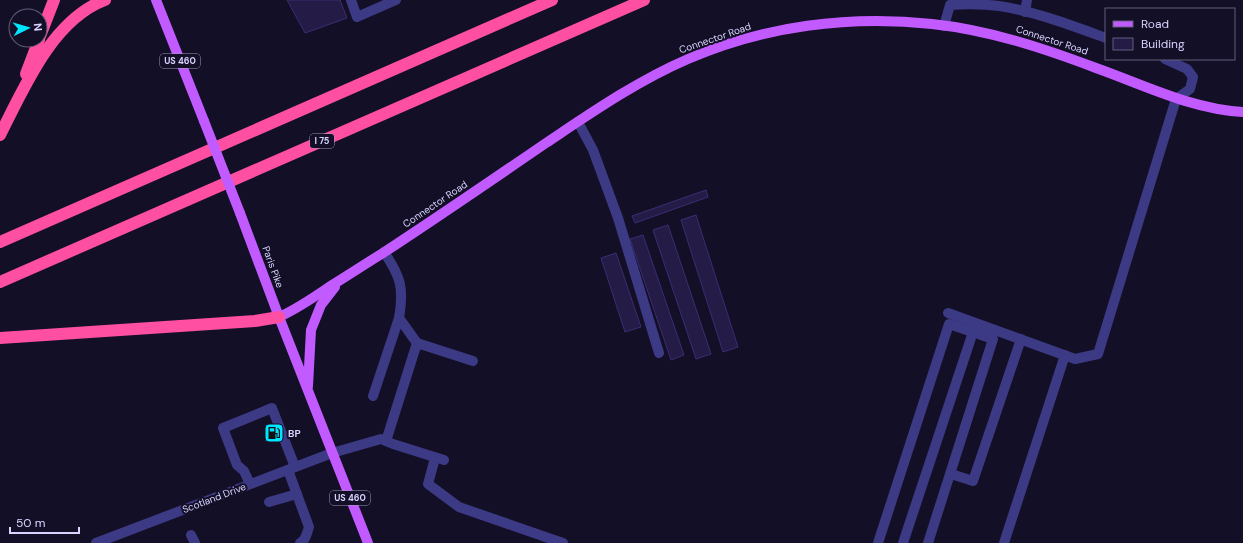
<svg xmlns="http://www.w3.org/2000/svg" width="1243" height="543" font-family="'DM Sans',sans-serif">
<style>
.building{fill:#241b47;stroke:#3b2d73}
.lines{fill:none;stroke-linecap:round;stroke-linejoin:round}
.minor{stroke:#3d3a85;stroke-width:10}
.major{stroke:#c25bff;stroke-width:10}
.highway{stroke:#ff4fa3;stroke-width:12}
.major-bridge{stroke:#c25bff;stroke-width:10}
.labels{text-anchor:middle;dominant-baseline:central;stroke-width:4;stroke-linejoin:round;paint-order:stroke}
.shield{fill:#130f26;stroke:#9e99be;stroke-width:1}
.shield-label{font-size:9px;font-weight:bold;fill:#d9d4ff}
.street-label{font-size:10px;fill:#d9d4ff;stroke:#130f26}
.poi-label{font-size:10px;font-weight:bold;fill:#d9d4ff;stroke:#130f26;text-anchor:start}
</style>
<rect width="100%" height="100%" fill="#130f26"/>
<g class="building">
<polygon points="287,0 340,0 347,18 305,33"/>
<polygon points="706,190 708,197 635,223 632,216"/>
<polygon points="696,215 738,347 723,352 681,220"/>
<polygon points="668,225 711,354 696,359 653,230"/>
<polygon points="643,235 684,355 671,360 630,239"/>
<polygon points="616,253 641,327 625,332 601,258"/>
</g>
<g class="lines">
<g class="minor">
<polyline points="351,0 357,17 396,0"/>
<polyline points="1025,12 1027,0"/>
<path d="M944,26L950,5C966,4 983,4 999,6C1034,11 1073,26 1106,38"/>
<polyline points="578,122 593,150 618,218 659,353"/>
<polyline points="948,313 1075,359 1098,354 1176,99 1190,89 1193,77 1187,69 1165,59"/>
<polyline points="399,318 417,343"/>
<path d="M373,396L399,318C404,288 401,277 384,252"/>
<polyline points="386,441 417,343 473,361"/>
<polyline points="435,458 428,484 459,507 563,543"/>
<path d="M288,470L309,527C307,533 306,540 300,543"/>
<polyline points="951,474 973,481 1021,339"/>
<polyline points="250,484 244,471 237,465 223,428 272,408 295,467"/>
<polyline points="269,502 297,494"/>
<polyline points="191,535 195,543"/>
<polyline points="96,543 332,453 381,439 393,444 444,460"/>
<polyline points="878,543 949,324 993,339 928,543"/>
<polyline points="903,543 973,332"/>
<polyline points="1004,543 1065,355"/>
</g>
<g class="major">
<polyline points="156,0 204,121"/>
<polyline points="240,213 279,317 368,543"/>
<path d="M279,317C297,309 313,298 329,287C347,276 365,264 383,253C438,217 492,180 546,143C591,113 637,81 688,59C764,26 849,15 932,24C989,30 1043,48 1096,68C1144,85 1191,109 1243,112"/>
<polyline points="308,386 311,330 321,305 335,287"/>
</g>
<g class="highway">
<polyline points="40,36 54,0"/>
<polyline points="26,74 39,40"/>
<path d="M0,135C24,88 52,20 105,0"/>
<polyline points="0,242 552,0"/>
<polyline points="0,282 644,0"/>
<polyline points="0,338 255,321 279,317"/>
</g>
<polyline class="major-bridge" points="204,121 240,213"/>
</g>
<defs>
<g id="fuel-square" transform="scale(1)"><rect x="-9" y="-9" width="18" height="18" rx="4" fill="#00e5ff" stroke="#130f26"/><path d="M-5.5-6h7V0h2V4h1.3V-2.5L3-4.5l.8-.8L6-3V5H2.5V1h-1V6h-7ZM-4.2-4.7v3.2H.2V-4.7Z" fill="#111"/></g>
</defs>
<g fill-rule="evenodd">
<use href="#fuel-square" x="274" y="433"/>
</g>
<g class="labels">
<g class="shield">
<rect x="160" y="54" width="40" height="14" rx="3"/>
<rect x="310" y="134" width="24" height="14" rx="3"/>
<rect x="330" y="491" width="40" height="14" rx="3"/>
</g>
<g class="shield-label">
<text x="180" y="61">US 460</text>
<text x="322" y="141">I 75</text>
<text x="350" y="498">US 460</text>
</g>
<g class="street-label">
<text transform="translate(715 38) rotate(-19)">Connector Road</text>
<text transform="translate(1052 40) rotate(18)">Connector Road</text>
<text transform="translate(435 204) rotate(-34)">Connector Road</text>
<text transform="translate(273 267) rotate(70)">Paris Pike</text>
<text transform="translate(214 498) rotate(-21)">Scotland Drive</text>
</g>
<g class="poi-label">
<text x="288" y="433">BP</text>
</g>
</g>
<rect x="1105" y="8" width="130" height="52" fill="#130f26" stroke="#625e7d"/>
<rect x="1113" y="21" width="20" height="6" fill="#c25bff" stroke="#625e7d"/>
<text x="1141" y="28" font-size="12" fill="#d9d4ff">Road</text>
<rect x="1113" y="38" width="20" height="12" fill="#241b47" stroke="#625e7d"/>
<text x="1141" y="48" font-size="12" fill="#d9d4ff">Building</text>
<g transform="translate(28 28) rotate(85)"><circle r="19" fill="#130f26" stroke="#625e7d"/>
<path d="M0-3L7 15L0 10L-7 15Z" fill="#00e5ff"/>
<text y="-6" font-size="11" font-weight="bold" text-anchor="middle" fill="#d9d4ff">N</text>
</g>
<path d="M10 527v6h69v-6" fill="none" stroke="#d9d4ff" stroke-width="2"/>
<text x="16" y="527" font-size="12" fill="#d9d4ff" stroke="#130f26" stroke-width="3" paint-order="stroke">50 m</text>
</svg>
